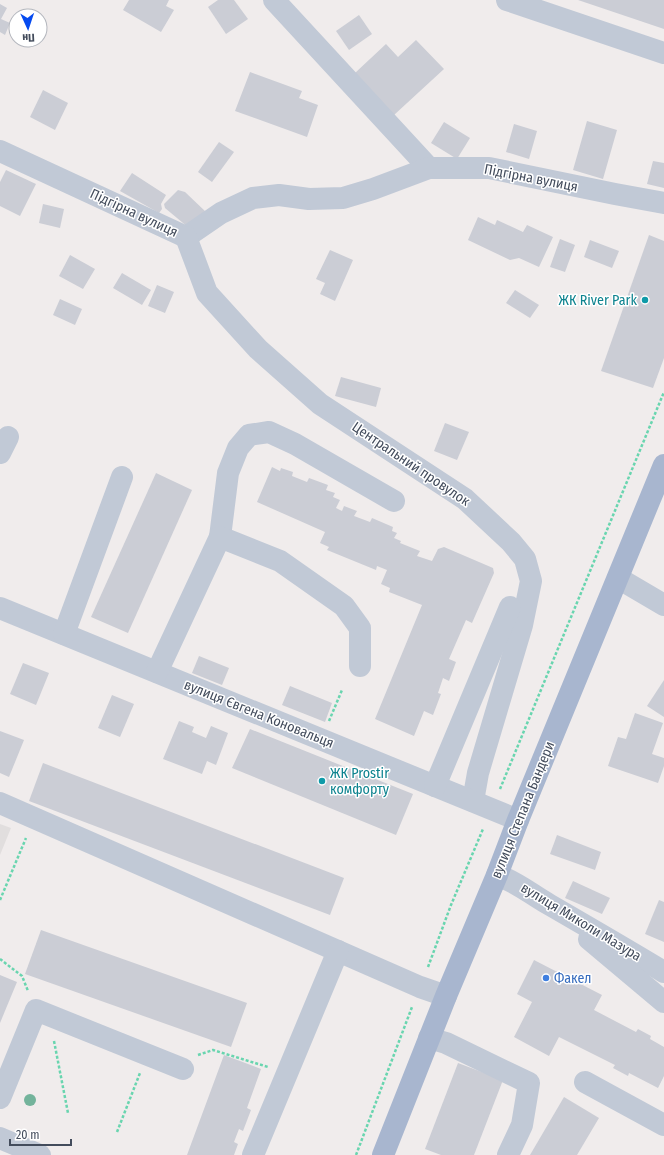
<svg xmlns="http://www.w3.org/2000/svg" width="664" height="1155" font-family="'Fira Sans Condensed',sans-serif">
<style>
.education{fill:#e1dede}
.building{fill:#cbcdd5}
.lines{fill:none;stroke-linecap:round;stroke-linejoin:round}
.path{stroke:#69d5af;stroke-width:2.5;stroke-dasharray:3 2;stroke-linecap:butt}
.minor{stroke:#c1c9d6;stroke-width:22}
.major{stroke:#a8b6cf;stroke-width:22}
.tree{fill:#73b39b}
.culture-dot{fill:#0f9aa8;stroke:#fff;stroke-width:1.5}
.shop-dot{fill:#3f7fe0;stroke:#fff;stroke-width:1.5}
.labels{text-anchor:middle;dominant-baseline:central;stroke-width:3;stroke-linejoin:round;paint-order:stroke}
.street-label{font-size:14px;fill:#434c5c;stroke:#fff}
.culture-label{font-size:14px;fill:#0d838f;stroke:#fff;text-anchor:end}
.shop-label{font-size:14px;fill:#366cbe;stroke:#fff;text-anchor:start}
</style>
<rect width="100%" height="100%" fill="#f0ecec"/>
<polygon class="education" points="0,824 11,828 0,855"/>
<g class="building">
<polygon points="129,0 169,0 166,6 174,10 161,32 123,10"/>
<polygon points="218,0 234,0 248,19 226,34 208,7"/>
<polygon points="578,0 664,0 664,29"/>
<polygon points="0,4 7,8 1,19 10,23 5,35 0,32"/>
<polygon points="359,15 372,34 349,50 336,31"/>
<polygon points="416,40 444,69 394,115 355,73 386,44 398,57"/>
<polygon points="250,72 302,91 299,98 318,105 307,137 235,111"/>
<polygon points="43,90 68,103 55,130 30,117"/>
<polygon points="587,121 617,130 603,179 573,170"/>
<polygon points="444,122 470,138 457,159 431,143"/>
<polygon points="514,124 537,131 529,159 506,152"/>
<polygon points="219,142 234,152 212,182 198,172"/>
<polygon points="653,161 664,163 664,188 647,184"/>
<polygon points="6,170 36,184 20,216 0,206 0,182"/>
<polygon points="132,173 166,195 161,204 162,209 159,213 120,191"/>
<polygon points="178,190 185,192 207,213 189,228 165,208 164,204"/>
<polygon points="43,204 64,209 60,228 39,223"/>
<polygon points="478,217 495,225 497,220 523,232 527,225 553,237 539,267 519,258 510,260 468,240"/>
<polygon points="649,235 664,241 664,358 653,388 601,371"/>
<polygon points="560,239 575,245 565,272 550,267"/>
<polygon points="590,240 619,251 612,268 584,257"/>
<polygon points="330,250 353,260 335,301 320,294 325,283 316,279"/>
<polygon points="70,255 95,269 83,289 59,276"/>
<polygon points="122,273 151,290 142,305 113,288"/>
<polygon points="157,285 174,292 165,313 148,306"/>
<polygon points="515,290 539,305 530,318 506,303"/>
<polygon points="60,299 82,309 75,325 53,315"/>
<polygon points="341,377 381,388 376,407 335,396"/>
<polygon points="445,423 469,432 457,460 434,451"/>
<polygon points="272,467 280,471 281,468 293,472 292,476 307,482 309,478 328,485 326,490 335,493 333,497 340,500 336,508 342,511 344,506 357,511 354,516 370,522 372,518 393,527 392,531 397,533 394,538 401,541 400,543 420,551 417,556 432,561 438,549 444,547 493,568 494,573 472,623 466,620 449,659 456,662 449,681 443,678 438,693 441,694 433,715 424,711 414,736 375,719 422,605 389,592 390,588 381,584 387,570 377,566 376,570 327,550 329,547 320,543 325,532 257,502"/>
<polygon points="156,473 192,490 128,633 91,617"/>
<polygon points="199,656 229,668 222,685 192,673"/>
<polygon points="23,663 49,673 36,705 10,694"/>
<polygon points="664,680 664,717 647,706"/>
<polygon points="290,686 332,703 325,722 282,705"/>
<polygon points="112,695 134,704 120,737 98,728"/>
<polygon points="635,713 663,723 652,754 664,758 664,766 658,783 608,766 618,737 626,739"/>
<polygon points="179,721 194,727 192,732 206,738 211,726 228,733 216,765 207,761 202,774 163,759"/>
<polygon points="250,729 413,794 396,835 232,768"/>
<polygon points="0,731 24,740 9,777 0,773"/>
<polygon points="43,763 344,878 330,915 29,801"/>
<polygon points="557,835 601,852 595,870 550,854"/>
<polygon points="573,881 610,898 602,914 565,898"/>
<polygon points="659,900 664,902 664,942 645,934"/>
<polygon points="41,930 247,1003 231,1047 25,974"/>
<polygon points="534,960 602,995 594,1010 636,1032 638,1029 651,1036 650,1039 664,1047 664,1076 658,1088 629,1073 628,1076 613,1068 615,1065 559,1037 549,1056 514,1037 532,1002 517,994"/>
<polygon points="0,975 17,982 0,1023"/>
<polygon points="224,1055 261,1069 247,1108 251,1110 243,1131 239,1129 234,1142 238,1144 234,1155 187,1155"/>
<polygon points="458,1063 503,1080 474,1155 441,1155 425,1149"/>
<polygon points="564,1097 599,1118 577,1155 530,1155"/>
</g>
<g class="lines">
<g class="path">
<polyline points="329,721 342,690"/>
<polyline points="500,789 664,392"/>
<polyline points="0,900 26,838"/>
<polyline points="0,959 22,976 28,991"/>
<polyline points="428,967 451,905 483,829"/>
<polyline points="54,1041 68,1113"/>
<polyline points="198,1055 213,1050 268,1067"/>
<polyline points="117,1132 140,1073"/>
<polyline points="356,1155 412,1007"/>
</g>
<g class="minor">
<polyline points="274,0 429,168"/>
<polyline points="507,0 664,53"/>
<polyline points="0,151 186,237 221,213 253,198 279,195 309,199 343,198 373,189 429,168 489,168 615,194 664,203"/>
<polyline points="186,237 207,293 258,349 320,404 465,499 511,542 525,559 531,581 522,625 478,773 473,801"/>
<polyline points="0,453 8,437"/>
<polyline points="220,537 228,473 238,448 249,435 269,432 295,444 394,501"/>
<polyline points="618,578 664,605"/>
<polyline points="0,608 518,820"/>
<polyline points="64,634 122,477"/>
<polyline points="157,672 220,537 280,561 344,606 360,628 360,666"/>
<polyline points="435,786 510,607"/>
<polyline points="0,803 420,987 446,996"/>
<path d="M497,875C517,882 532,895 550,905C588,927 626,949 664,972"/>
<polyline points="589,939 664,1002"/>
<polyline points="429,1038 446,1043 529,1083 522,1125 508,1155"/>
<polyline points="585,1082 664,1125"/>
<polyline points="0,1098 36,1010 183,1069"/>
<polyline points="0,1138 40,1155"/>
<polyline points="253,1155 338,951"/>
</g>
<polyline class="major" points="383,1155 446,996 497,875 518,820 664,465"/>
</g>
<circle class="tree" cx="30" cy="1100" r="6"/>
<g class="culture-dot">
<circle cx="645" cy="300" r="4"/>
<circle cx="322" cy="781" r="4"/>
</g>
<circle class="shop-dot" cx="546" cy="978" r="4"/>
<g class="labels">
<g class="street-label">
<text transform="translate(531 178) rotate(11)">Підгірна вулиця</text>
<text transform="translate(134 213) rotate(25)">Підгірна вулиця</text>
<text transform="translate(411 464) rotate(34)">Центральний провулок</text>
<text transform="translate(259 714) rotate(22)">вулиця Євгена Коновальця</text>
<text transform="translate(523 810) rotate(-68)">вулиця Степана Бандери</text>
<text transform="translate(581 922) rotate(31)">вулиця Миколи Мазура</text>
</g>
<g class="culture-label">
<text x="637" y="300">ЖК River Park</text>
<text x="330" y="773" text-anchor="start">ЖК Prostir<tspan x="330" dy="16">комфорту</tspan></text>
</g>
<g class="shop-label">
<text x="554" y="978">Факел</text>
</g>
</g>
<g transform="translate(28 28) rotate(177)"><circle r="19" fill="#ffffff" stroke="#b4b7be"/>
<path d="M0-3L7 15L0 10L-7 15Z" fill="#054af0"/>
<text y="-6" font-size="11" font-weight="bold" text-anchor="middle" fill="#434c5c">Пн</text>
</g>
<path d="M10 1139v6h61v-6" fill="none" stroke="#434c5c" stroke-width="2"/>
<text x="16" y="1139" font-size="12" fill="#434c5c" stroke="#ffffff" stroke-width="3" paint-order="stroke">20 m</text>
</svg>
